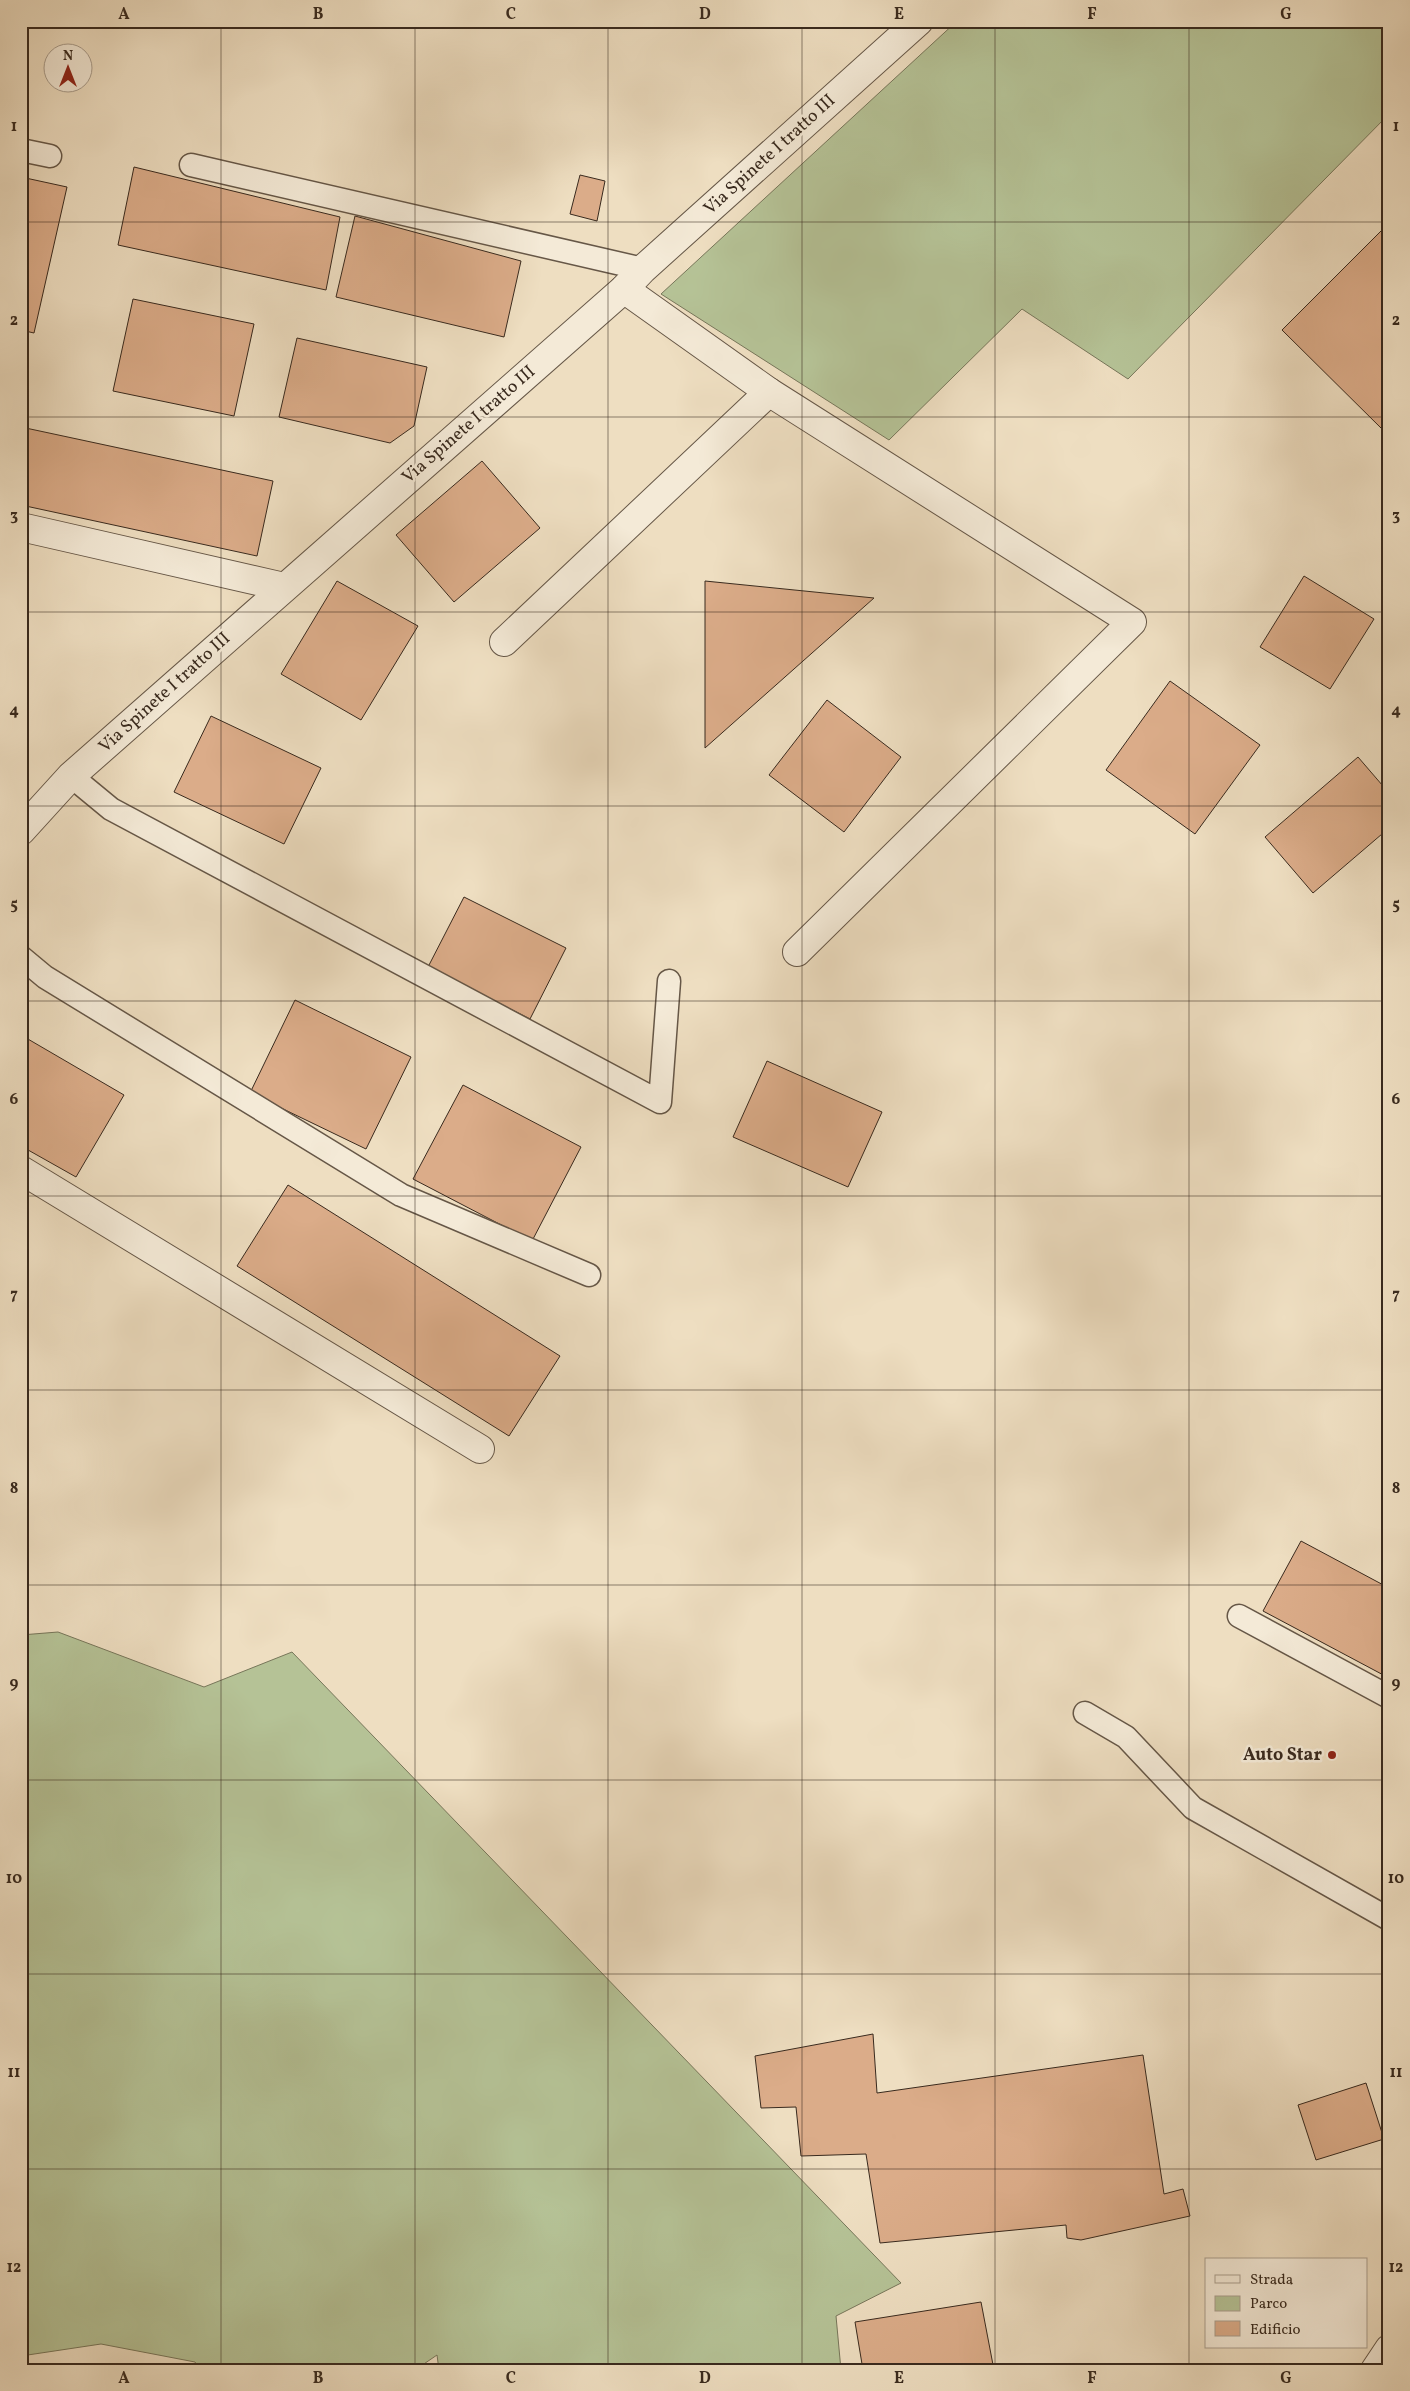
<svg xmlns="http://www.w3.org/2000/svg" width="1410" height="2391" font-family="Vollkorn,serif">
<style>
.green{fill:#b5c296;stroke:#77765a}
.building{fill:#dbac89;stroke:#392a1e}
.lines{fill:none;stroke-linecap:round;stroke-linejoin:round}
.service-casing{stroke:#665747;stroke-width:25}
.minor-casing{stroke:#665747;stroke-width:30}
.tertiary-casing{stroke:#665747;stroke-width:30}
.service{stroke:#f4ead7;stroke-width:22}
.minor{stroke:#f4ead7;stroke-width:28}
.tertiary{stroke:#f4ead7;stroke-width:28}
.grid{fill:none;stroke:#392a1e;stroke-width:1;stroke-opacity:0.55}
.poi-dot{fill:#8f2418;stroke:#f4ead7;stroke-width:2}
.labels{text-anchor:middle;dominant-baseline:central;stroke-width:5;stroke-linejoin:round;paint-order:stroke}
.street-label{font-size:18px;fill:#392a1e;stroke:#f4ead7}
.poi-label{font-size:18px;font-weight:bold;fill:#392a1e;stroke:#f4ead7;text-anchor:end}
.neatline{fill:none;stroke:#392a1e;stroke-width:2}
.grid-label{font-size:16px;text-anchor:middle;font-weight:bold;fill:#392a1e}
</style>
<rect width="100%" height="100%" fill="#eedec1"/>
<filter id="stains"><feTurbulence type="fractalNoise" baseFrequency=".004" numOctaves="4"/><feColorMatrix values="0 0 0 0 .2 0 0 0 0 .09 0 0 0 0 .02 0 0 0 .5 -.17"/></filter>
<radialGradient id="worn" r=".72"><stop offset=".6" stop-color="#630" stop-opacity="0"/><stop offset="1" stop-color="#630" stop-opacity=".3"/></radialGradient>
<g class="green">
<polygon points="957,21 1389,21 1389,114 1128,379 1022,309 889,440 661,294"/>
<polygon points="58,1632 204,1687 292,1652 901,2283 836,2316 841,2370 439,2370 437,2355 415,2370 200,2370 195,2362 101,2344 21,2356 21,1635"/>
</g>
<g class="building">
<polygon points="134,167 340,217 326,290 118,245"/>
<polygon points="580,175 605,181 597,221 570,214"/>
<polygon points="21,177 67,187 34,333 21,330"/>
<polygon points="355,216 521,261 504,337 336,297"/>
<polygon points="1389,223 1389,425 1383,430 1282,330"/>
<polygon points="133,299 254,324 234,416 113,391"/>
<polygon points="297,338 427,367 414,426 390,443 279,417"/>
<polygon points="21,427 273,481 257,556 21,505"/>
<polygon points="482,461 540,528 454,602 396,535"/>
<polygon points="1304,576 1374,619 1330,689 1260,647"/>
<polygon points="337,581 418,626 361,720 281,674"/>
<polygon points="705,581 874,598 705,748"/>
<polygon points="1170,681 1260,745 1195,834 1106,770"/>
<polygon points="827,700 901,757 844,832 769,775"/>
<polygon points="211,716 321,768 284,844 174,792"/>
<polygon points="1358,757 1389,793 1389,828 1313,893 1265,837"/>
<polygon points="464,897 566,948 530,1019 428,967"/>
<polygon points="295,1000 411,1057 366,1149 250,1093"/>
<polygon points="21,1035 124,1095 76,1177 21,1146"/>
<polygon points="767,1061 882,1112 848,1187 733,1137"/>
<polygon points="463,1085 581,1147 532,1241 413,1179"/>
<polygon points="288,1185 560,1356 509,1436 237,1266"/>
<polygon points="1301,1541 1389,1588 1389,1678 1263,1611"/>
<polygon points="873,2034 877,2093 1143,2055 1164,2194 1183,2189 1190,2216 1081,2240 1067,2238 1066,2225 880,2243 866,2154 801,2156 796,2107 761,2108 755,2056"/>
<polygon points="1366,2083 1384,2139 1316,2160 1298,2105"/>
<polygon points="981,2302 994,2370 863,2370 855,2322"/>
</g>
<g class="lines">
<g class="service-casing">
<g id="service">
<polyline points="21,150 50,156"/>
<polyline points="191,165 643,269"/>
<polyline points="71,776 111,809 660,1102 669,981"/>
<polyline points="21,957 45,977 401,1195 589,1275"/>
<polyline points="1239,1616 1389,1697"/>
<polyline points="1085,1713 1126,1737 1193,1808 1389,1919"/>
</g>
</g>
<g class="minor-casing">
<g id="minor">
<polyline points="624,289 769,392 1132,622 797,952"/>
<polyline points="21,527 284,587"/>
<polyline points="504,642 769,392"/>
<polyline points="21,831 71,776 624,289 643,269 919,21"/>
<polyline points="21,1170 480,1449"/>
</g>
</g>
<g class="tertiary-casing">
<polyline id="tertiary" points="1375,2370 1389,2349"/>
</g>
<use href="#service" class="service"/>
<use href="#minor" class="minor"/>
<use href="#tertiary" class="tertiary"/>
</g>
<path class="grid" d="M221,21V2370M415,21V2370M608,21V2370M802,21V2370M995,21V2370M1189,21V2370M21,222H1389M21,417H1389M21,612H1389M21,806H1389M21,1001H1389M21,1196H1389M21,1390H1389M21,1585H1389M21,1780H1389M21,1974H1389M21,2169H1389"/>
<circle class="poi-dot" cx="1332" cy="1755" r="5"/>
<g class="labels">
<g class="street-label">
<text transform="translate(770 155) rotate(-42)">Via Spinete I tratto III</text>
<text transform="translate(469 425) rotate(-41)">Via Spinete I tratto III</text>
<text transform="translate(165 693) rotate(-42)">Via Spinete I tratto III</text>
</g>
<g class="poi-label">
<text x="1322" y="1755">Auto Star</text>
</g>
</g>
<rect width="1410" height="2391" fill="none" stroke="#eedec1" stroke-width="55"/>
<rect x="1205" y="2258" width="162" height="90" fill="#f4ead7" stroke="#a99d8d"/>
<rect x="1215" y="2275" width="25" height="8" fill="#f4ead7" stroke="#a99d8d"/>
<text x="1250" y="2284" font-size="15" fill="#392a1e">Strada</text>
<rect x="1215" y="2296" width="25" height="15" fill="#b5c296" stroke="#a99d8d"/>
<text x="1250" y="2308" font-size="15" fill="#392a1e">Parco</text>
<rect x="1215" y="2321" width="25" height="15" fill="#dbac89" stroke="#a99d8d"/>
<text x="1250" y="2334" font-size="15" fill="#392a1e">Edificio</text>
<g transform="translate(68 68)"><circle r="24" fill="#f4ead7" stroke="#a99d8d"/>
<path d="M0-4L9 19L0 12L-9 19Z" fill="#8f2418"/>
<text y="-8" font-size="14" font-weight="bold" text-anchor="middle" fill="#392a1e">N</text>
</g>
<rect x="28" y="28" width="1354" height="2336" class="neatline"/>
<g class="grid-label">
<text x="124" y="19">A</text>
<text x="318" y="19">B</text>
<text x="511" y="19">C</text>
<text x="705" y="19">D</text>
<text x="899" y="19">E</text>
<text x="1092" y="19">F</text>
<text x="1286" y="19">G</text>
<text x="14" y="131">1</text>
<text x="1396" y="131">1</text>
<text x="14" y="325">2</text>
<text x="1396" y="325">2</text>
<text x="14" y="520">3</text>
<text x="1396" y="520">3</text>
<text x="14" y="715">4</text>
<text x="1396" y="715">4</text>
<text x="14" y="909">5</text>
<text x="1396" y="909">5</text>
<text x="14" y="1104">6</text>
<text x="1396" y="1104">6</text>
<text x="14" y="1299">7</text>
<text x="1396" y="1299">7</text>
<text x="14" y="1493">8</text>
<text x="1396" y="1493">8</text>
<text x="14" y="1688">9</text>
<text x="1396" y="1688">9</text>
<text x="14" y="1883">10</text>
<text x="1396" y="1883">10</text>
<text x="14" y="2077">11</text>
<text x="1396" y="2077">11</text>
<text x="14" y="2272">12</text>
<text x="1396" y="2272">12</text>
<text x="124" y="2383">A</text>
<text x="318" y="2383">B</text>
<text x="511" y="2383">C</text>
<text x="705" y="2383">D</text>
<text x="899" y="2383">E</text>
<text x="1092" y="2383">F</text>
<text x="1286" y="2383">G</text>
</g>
<rect width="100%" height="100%" filter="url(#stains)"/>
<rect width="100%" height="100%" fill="url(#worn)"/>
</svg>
